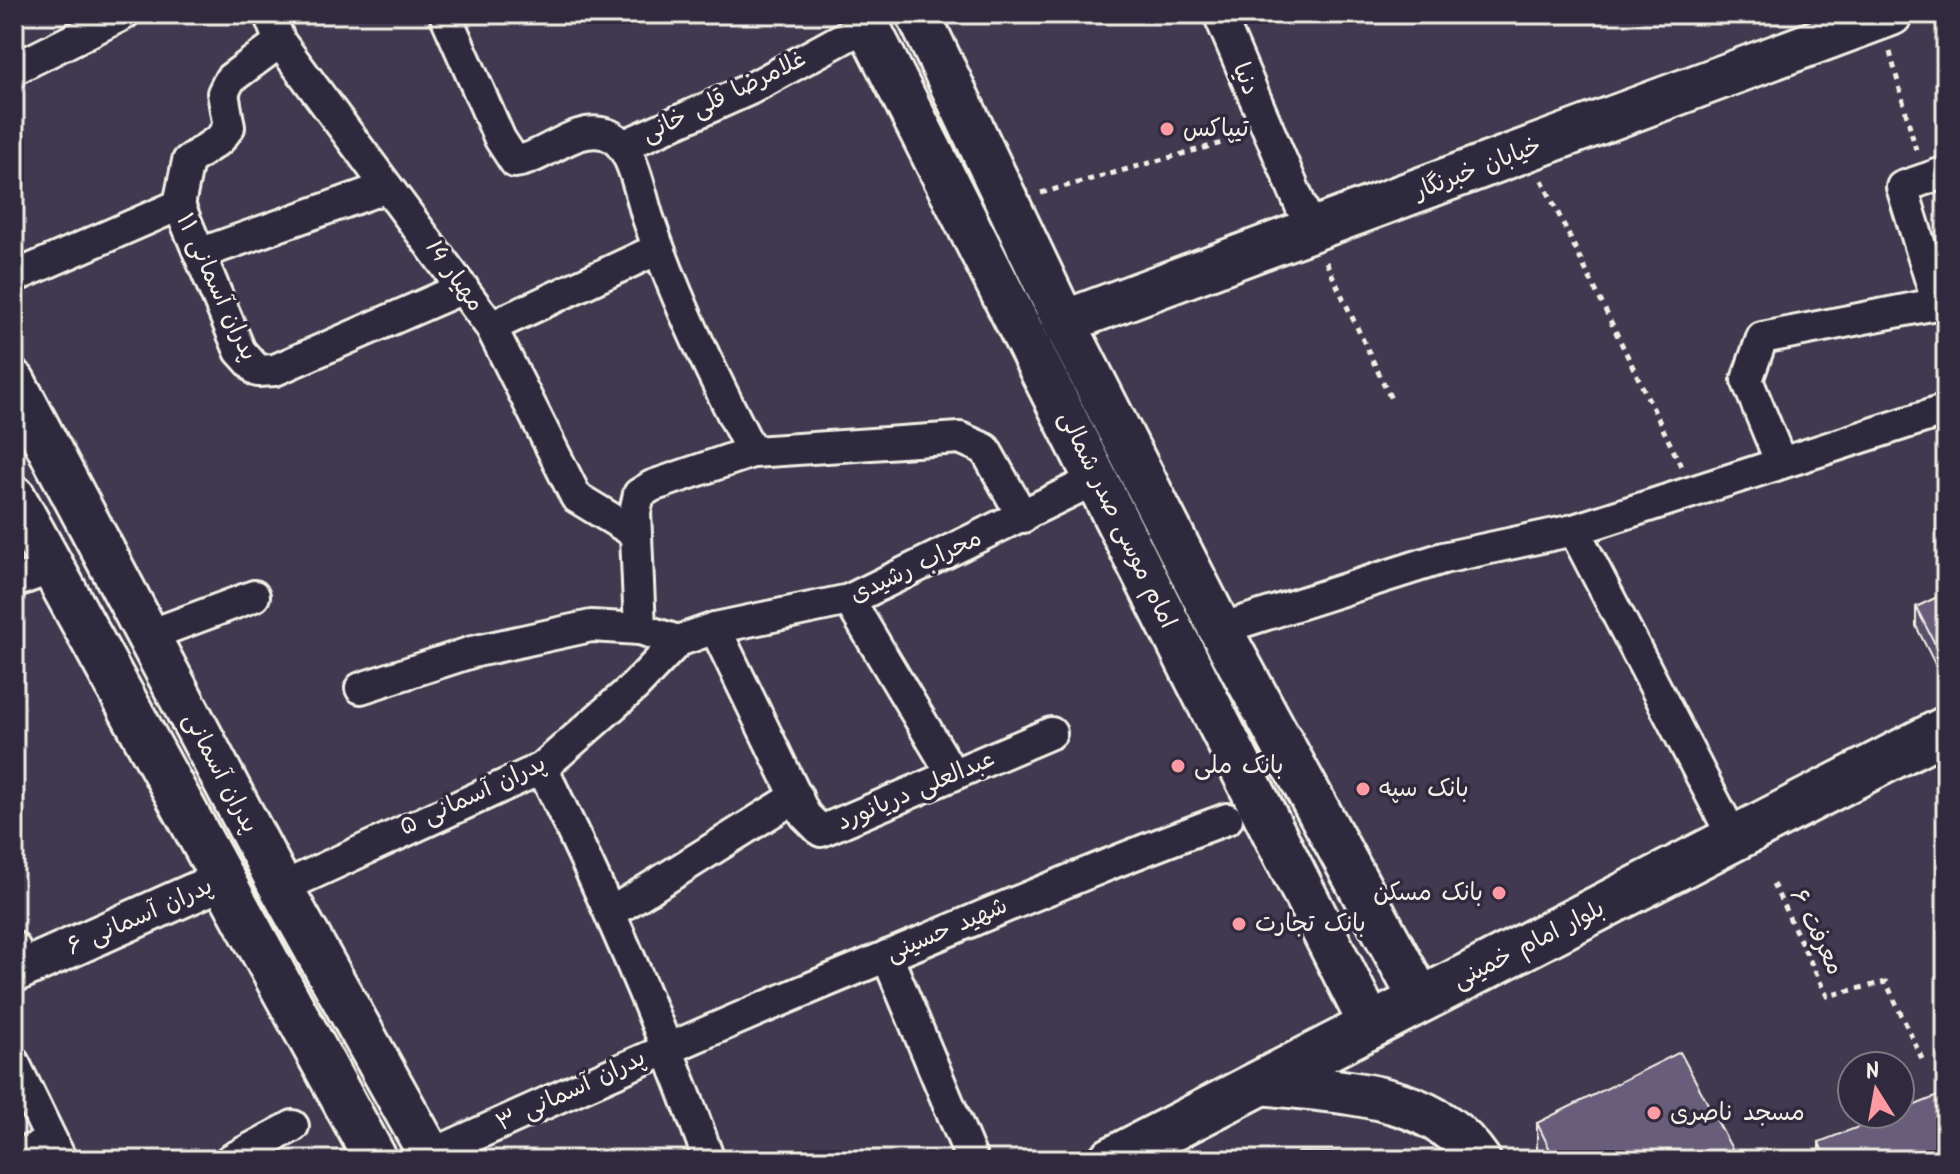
<svg xmlns="http://www.w3.org/2000/svg" width="1960" height="1174" font-family="Kalam,'Playpen Sans Arabic',sans-serif">
<style>
.lines{fill:none;stroke-linecap:round;stroke-linejoin:round}
.minor-casing{stroke:#f4f1e8;stroke-width:36}
.tertiary-casing{stroke:#f4f1e8;stroke-width:44}
.secondary-casing{stroke:#f4f1e8;stroke-width:48}
.primary-casing{stroke:#f4f1e8;stroke-width:50}
.path{stroke:#f4f1e8;stroke-width:5;stroke-dasharray:6 6;stroke-linecap:butt}
.minor{stroke:#2f2a3d;stroke-width:30}
.tertiary{stroke:#2f2a3d;stroke-width:38}
.secondary{stroke:#2f2a3d;stroke-width:42}
.primary{stroke:#2f2a3d;stroke-width:44}
.wall{fill:#595069;stroke:#f4f1e8;stroke-width:2}
.shaded-wall{fill:#484155;stroke:#f4f1e8;stroke-width:2}
.building{fill:#675d7a;stroke:#f4f1e8;stroke-width:2}
.poi-dot{fill:#ff9aa2;stroke:#2f2a3d;stroke-width:3}
.labels{text-anchor:middle;dominant-baseline:central;stroke-width:7;stroke-linejoin:round;paint-order:stroke}
.street-label{font-size:24px;fill:#f4f1e8;stroke:#2f2a3d}
.poi-label{font-size:24px;fill:#f4f1e8;stroke:#2f2a3d;text-anchor:start}
</style>
<rect width="100%" height="100%" fill="#40394f"/>
<filter id="ink" filterUnits="userSpaceOnUse"><feTurbulence type="fractalNoise" baseFrequency=".0125" numOctaves="2"/><feDisplacementMap in="SourceGraphic" scale="16" xChannelSelector="R" yChannelSelector="G"/><feConvolveMatrix kernelMatrix="1 2 1 2 8 2 1 2 1" color-interpolation-filters="sRGB"/></filter>
<g filter="url(#ink)">
<g class="lines">
<g class="minor-casing">
<g id="minor">
<polyline points="269,14 280,42 491,327 576,497 635,533"/>
<path d="M445,14L500,139L515,162C545,158 576,124 606,134C633,142 640,195 648,218C675,299 713,376 752,452L960,438L985,449L1023,517"/>
<polyline points="1219,14 1312,232"/>
<polyline points="14,69 124,14"/>
<polyline points="623,146 750,89 867,25"/>
<polyline points="179,205 188,161 220,139 229,127 223,93 230,79 280,42"/>
<polyline points="202,253 387,187"/>
<polyline points="14,277 179,205 240,351 258,371 275,370 463,288"/>
<polyline points="1938,304 1902,187 1946,172"/>
<polyline points="491,327 658,249"/>
<polyline points="1781,463 1747,380 1762,338 1946,302"/>
<polyline points="1574,530 1734,839"/>
<polyline points="14,582 52,568"/>
<polyline points="849,600 953,775"/>
<polyline points="715,628 805,815 821,831 1051,733"/>
<polyline points="640,629 635,512 639,494 652,486 752,452"/>
<polyline points="1220,629 1443,558 1574,530 1946,410"/>
<polyline points="147,636 254,596"/>
<polyline points="361,688 472,652 591,626 640,629 678,641"/>
<path d="M542,768C605,897 661,1025 709,1160"/>
<polyline points="281,888 542,768 635,686 678,641 715,628 849,600 1098,478"/>
<polyline points="612,912 797,796"/>
<polyline points="14,947 25,968"/>
<polyline points="887,956 972,1160"/>
<polyline points="14,1063 61,1160"/>
<path d="M431,1155C581,1086 732,1020 885,957C999,910 1111,861 1227,819"/>
<polyline points="14,1156 52,1142"/>
<polyline points="230,1160 293,1126"/>
</g>
</g>
<g class="tertiary-casing">
<polyline id="tertiary" points="14,973 222,880"/>
</g>
<g class="secondary-casing">
<g id="secondary">
<polyline points="862,14 1371,1026"/>
<polyline points="918,14 1064,322 1220,629 1421,1000"/>
<polyline points="1064,322 1891,14"/>
<polyline points="14,382 278,882 433,1160"/>
<polyline points="14,497 376,1160"/>
<path d="M1262,1083C1338,1093 1432,1090 1479,1160"/>
</g>
</g>
<g class="primary-casing">
<polyline id="primary" points="1111,1160 1946,729"/>
</g>
<g class="path">
<polyline points="1890,52 1916,150"/>
<polyline points="1542,180 1681,466"/>
<polyline points="1041,193 1240,138"/>
<polyline points="1326,262 1392,401"/>
<polyline points="1773,884 1827,996 1886,982 1924,1063"/>
</g>
<use href="#minor" class="minor"/>
<use href="#tertiary" class="tertiary"/>
<use href="#secondary" class="secondary"/>
<use href="#primary" class="primary"/>
</g>
<g class="wall">
<polygon points="1946,593 1946,661 1936,666 1916,626 1916,607"/>
<polygon points="1537,1123 1738,1160 1542,1160 1537,1148"/>
<polygon points="1819,1142 1946,1160 1819,1160"/>
</g>
<polygon class="shaded-wall" points="1946,641 1946,661 1936,666 1936,646"/>
<g class="building">
<polygon points="1946,593 1946,641 1936,646 1916,607"/>
<polygon points="1680,1052 1738,1160 1555,1160 1537,1123"/>
<polygon points="1945,1093 1946,1096 1946,1160 1826,1160 1819,1142 1892,1114 1900,1114 1900,1111"/>
<polygon points="1300,1152 1363,1153 1369,1160 1285,1160"/>
</g>
</g>
<g class="poi-dot">
<circle cx="1167" cy="129" r="8"/>
<circle cx="1178" cy="766" r="8"/>
<circle cx="1363" cy="789" r="8"/>
<circle cx="1499" cy="893" r="8"/>
<circle cx="1239" cy="924" r="8"/>
<circle cx="1654" cy="1113" r="8"/>
</g>
<g class="labels">
<g class="street-label">
<text transform="translate(1245 79) rotate(68)">دنیا</text>
<text transform="translate(724 97) rotate(-26)">غلامرضا قلی خانی</text>
<text transform="translate(1478 169) rotate(-21)">خیابان خبرنگار</text>
<text transform="translate(454 276) rotate(54)">مهیار 14</text>
<text transform="translate(216 287) rotate(65)">پدران آسمانی ۱۱</text>
<text transform="translate(1117 520) rotate(64)">امام موسی صدر شمالی</text>
<text transform="translate(916 567) rotate(-25)">محراب رشیدی</text>
<text transform="translate(220 773) rotate(62)">پدران آسمانی</text>
<text transform="translate(916 791) rotate(-23)">عبدالعلی دریانورد</text>
<text transform="translate(473 796) rotate(-25)">پدران آسمانی ۵</text>
<text transform="translate(140 917) rotate(-24)">پدران آسمانی ۶</text>
<text transform="translate(947 930) rotate(-23)">شهید حسینی</text>
<text transform="translate(1816 932) rotate(64)">معرفت ۶</text>
<text transform="translate(1529 945) rotate(-27)">بلوار امام خمینی</text>
<text transform="translate(571 1091) rotate(-25)">پدران آسمانی ۳</text>
</g>
<g class="poi-label">
<text x="1183" y="129">تیپاکس</text>
<text x="1194" y="766">بانک ملی</text>
<text x="1379" y="789">بانک سپه</text>
<text x="1483" y="893" text-anchor="end">بانک مسکن</text>
<text x="1255" y="924">بانک تجارت</text>
<text x="1670" y="1113">مسجد ناصری</text>
</g>
</g>
<rect width="1960" height="1174" fill="none" stroke="#2f2a3d" stroke-width="48"/>
<rect x="24" y="24" width="1912" height="1126" fill="none" stroke="#f4f1e8" stroke-width="3" filter="url(#ink)"/>
<g transform="translate(1876 1090) rotate(349)"><circle r="38" fill="#2f2a3d" stroke="#7e7a81" stroke-width="2"/>
<path d="M0-6L14 30L0 20L-14 30Z" fill="#ff9aa2"/>
<text y="-12" font-size="22" font-weight="bold" text-anchor="middle" fill="#f4f1e8">N</text>
</g>
</svg>
